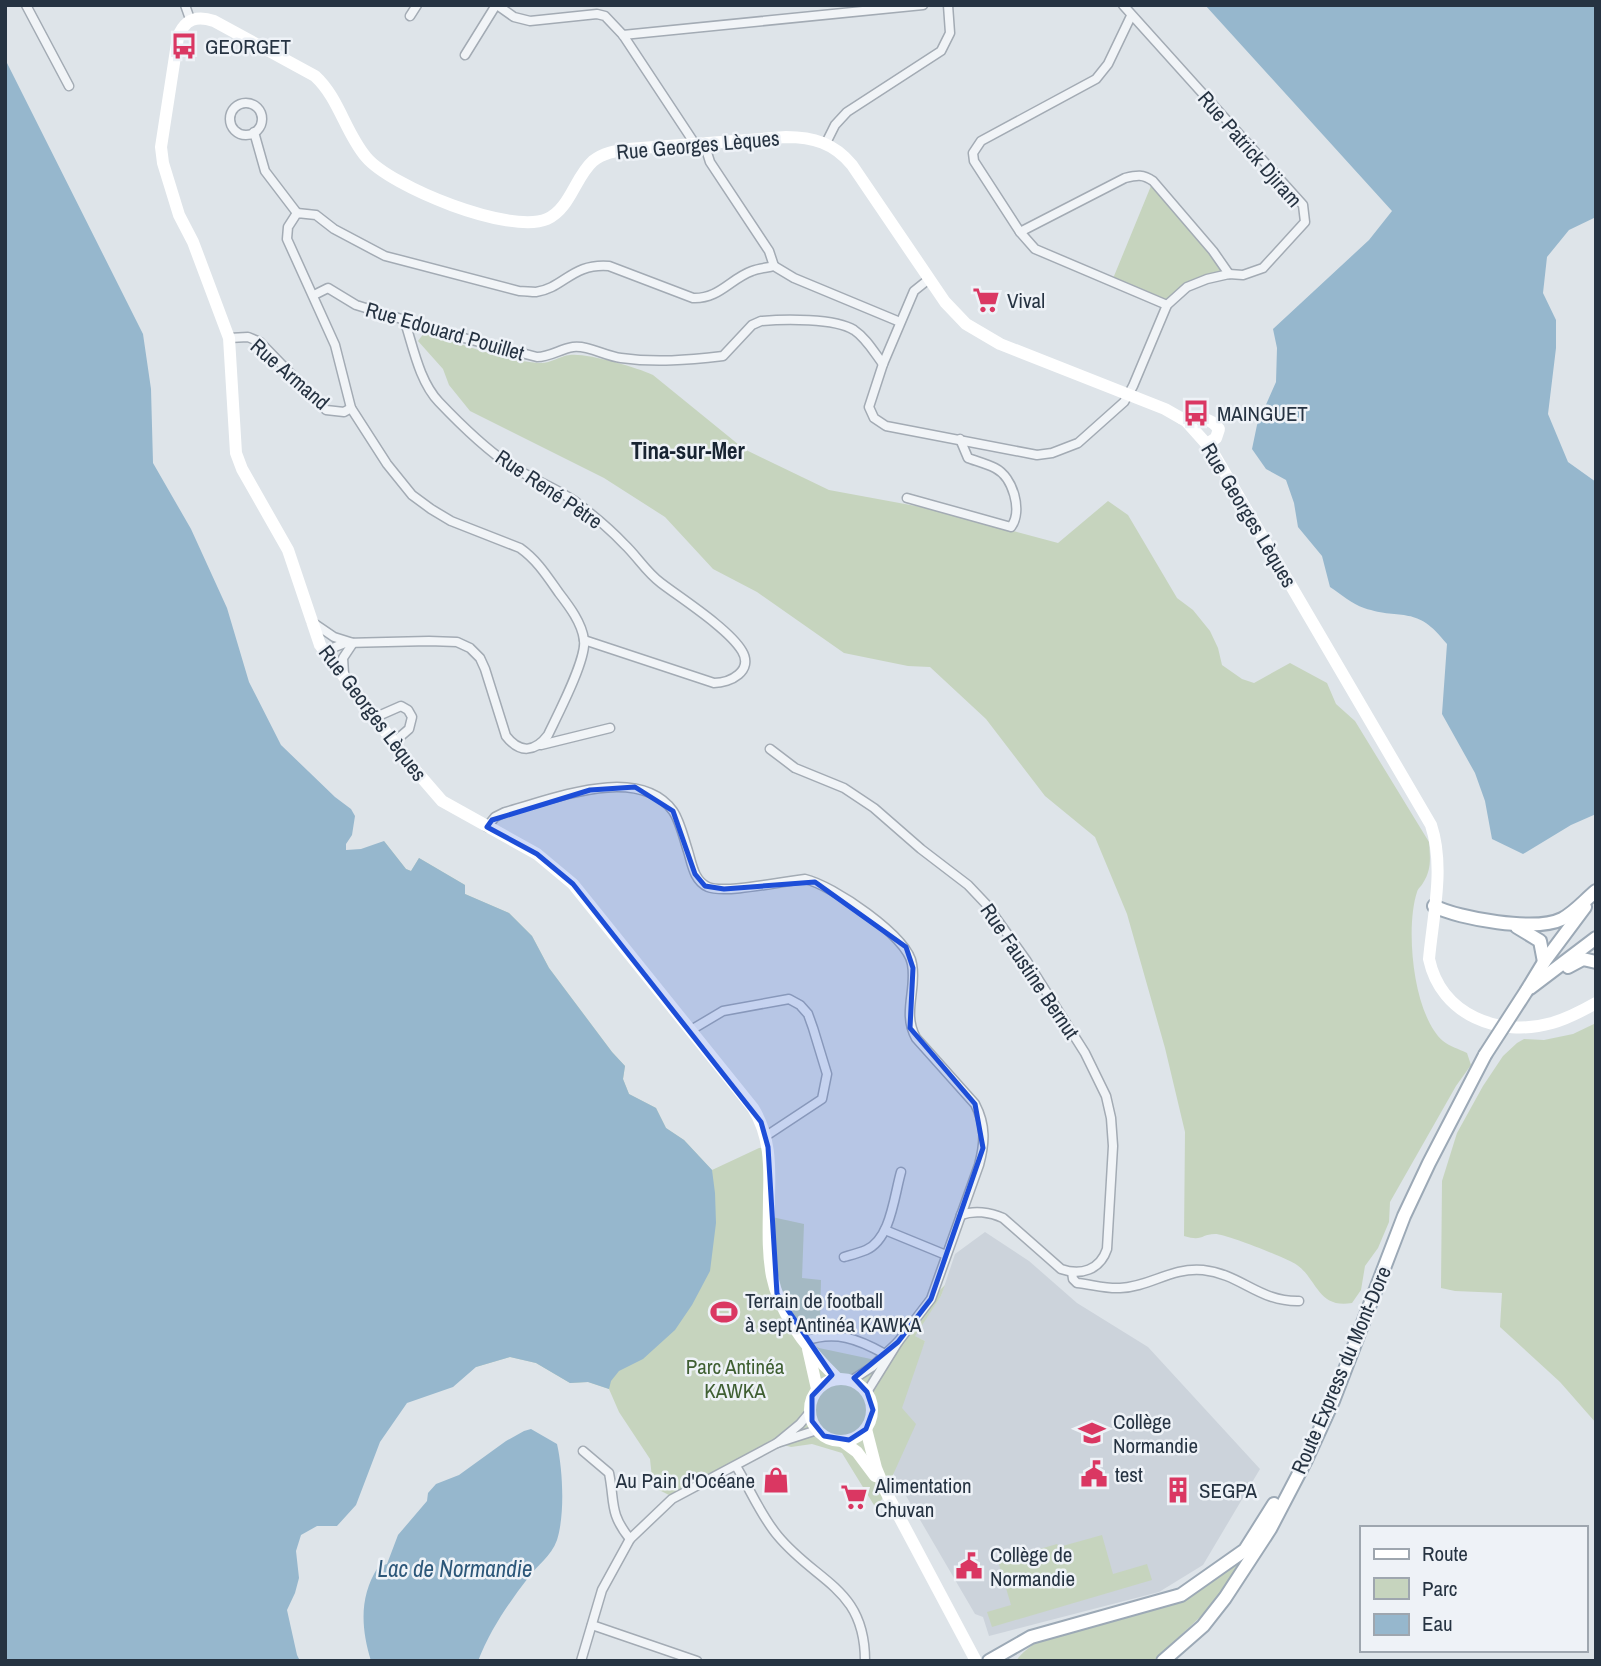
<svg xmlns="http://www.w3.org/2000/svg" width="1601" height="1666" font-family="'Archivo Narrow',sans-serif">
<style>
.built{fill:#ccd3db}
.green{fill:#c6d4be}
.water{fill:#96b7cd}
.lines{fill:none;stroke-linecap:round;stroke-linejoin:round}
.street-casing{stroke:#a3abb4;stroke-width:11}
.primary-casing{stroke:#9ca9b6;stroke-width:16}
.street{stroke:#f1f4f7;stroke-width:8}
.secondary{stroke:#fff;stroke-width:12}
.primary{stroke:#fff;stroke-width:12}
.primary-bridge-casing{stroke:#9ca9b6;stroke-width:16;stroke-linecap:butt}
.primary-bridge{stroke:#fff;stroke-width:12}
.marked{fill:#1d4ed8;fill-opacity:0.2;stroke:#1d4ed8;stroke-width:5;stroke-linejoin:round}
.labels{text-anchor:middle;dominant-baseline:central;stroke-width:5;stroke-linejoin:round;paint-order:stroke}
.poi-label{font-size:21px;fill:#263342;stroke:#eef2f7;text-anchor:start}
.street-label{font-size:21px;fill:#263342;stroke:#eef2f7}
.park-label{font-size:21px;fill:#3f5f32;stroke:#eef2f7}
.neighbourhood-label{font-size:23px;font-weight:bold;fill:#182432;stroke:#eef2f7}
.water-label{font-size:23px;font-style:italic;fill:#2c5779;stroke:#eef2f7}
</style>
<rect width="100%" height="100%" fill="#dee4e9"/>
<polygon class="built" points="985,1232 1029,1261 1077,1303 1148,1347 1260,1469 1203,1565 1159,1592 989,1636 983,1617 975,1614 888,1465 888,1427 925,1341 914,1336 941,1296 955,1254"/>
<g class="green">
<polygon points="1153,181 1229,274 1187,287 1167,305 1112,281"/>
<path d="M424,333C460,343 502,360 539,363C550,364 559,356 570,355C587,353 636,367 653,375L744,449L829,490L932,509L1058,543L1108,501L1128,515L1177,598L1193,610L1210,631L1218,648L1222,665L1242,679L1254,683L1290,663L1327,683L1336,704L1355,721L1429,842C1430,857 1432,869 1423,883C1421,887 1418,888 1417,892C1405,928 1413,1015 1443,1041C1449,1046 1459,1049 1467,1053L1471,1065L1456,1086L1390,1202L1389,1222L1378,1248L1365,1266L1361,1290L1352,1303C1318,1309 1317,1279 1297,1265C1286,1258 1227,1234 1215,1234C1201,1234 1203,1242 1184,1236L1185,1132L1165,1048L1127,914L1095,837L1045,796L986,719L930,667L908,666L844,653L757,592L713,569L665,517L604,478L470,411L449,385L443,369L418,341Z"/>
<polygon points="384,841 406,869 411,871 419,858 465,885 465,894 509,913 532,936 549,968 612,1052 625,1066 623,1079 629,1094 656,1108 666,1128 684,1140 712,1170 759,1148 768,1147 772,1217 804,1224 802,1278 821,1280 820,1322 805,1341 819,1348 885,1362 931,1299 945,1285 941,1296 915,1336 925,1341 902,1408 916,1424 877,1510 842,1453 812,1444 791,1447 777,1443 675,1498 653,1487 650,1459 619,1412 609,1389 588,1382 570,1383 536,1363 510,1357 476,1367 393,882"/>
<polygon points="1596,1023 1596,1423 1560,1382 1500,1327 1502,1293 1455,1291 1441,1288 1442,1181 1457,1133 1483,1086 1503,1056 1517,1043 1524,1039 1544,1040 1573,1034"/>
<polygon points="1102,1535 1113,1574 1147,1564 1152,1580 992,1627 987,1612 1011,1605 998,1561 1057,1544 1059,1547"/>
<path d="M1244,1561L1212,1606L1153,1661H1016C1046,1620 1128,1619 1175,1602C1195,1594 1219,1574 1238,1562Z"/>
</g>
<g class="water">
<path d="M1205,5H1596V217L1569,230L1547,257L1543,293L1556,320V348L1548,414L1568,462L1596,482V814L1571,825L1523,854L1492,839L1485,801L1475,773L1442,714L1447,644C1416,604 1403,621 1364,608C1352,604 1341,594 1330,587L1322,556L1298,527L1294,503L1286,480L1266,469L1252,449L1257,425L1276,382L1277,348L1273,329L1369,240L1392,211Z"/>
<polygon points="5,59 143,334 151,389 153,463 191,529 227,608 249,682 281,745 335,797 351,809 355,816 352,835 346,844 346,850 361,849 384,841 406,869 411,871 419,858 465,885 465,894 509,913 532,936 549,968 612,1052 625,1066 623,1079 629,1094 656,1108 666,1128 684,1140 712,1170 715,1193 716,1223 710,1271 692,1305 675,1330 643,1359 619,1371 611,1381 609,1389 588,1382 570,1383 536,1363 510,1357 476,1367 453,1387 407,1403 380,1442 356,1505 337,1526 317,1526 301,1535 296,1551 299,1578 295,1593 287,1610 297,1655 300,1661 5,1661"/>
<path d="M531,1429L557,1444C563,1470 565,1515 557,1540C551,1557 537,1565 528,1578C508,1604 490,1630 478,1661H371C361,1628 359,1597 378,1567L387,1564L398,1535L427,1501L428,1493L436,1484L459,1475L506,1441L524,1431Z"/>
</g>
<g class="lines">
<g class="street-casing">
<g id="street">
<polyline points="26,5 69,86"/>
<polyline points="185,5 190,19"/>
<polyline points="497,5 514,17 530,21 597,14 605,16 623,35 695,144"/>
<polyline points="410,16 417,5"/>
<polyline points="1131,16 1108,64 1096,79 981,141 973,153 974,161 1020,232 1035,249 1167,305"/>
<polyline points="623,35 923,5"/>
<polyline points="465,55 496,5"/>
<circle cx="246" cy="119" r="16"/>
<polyline points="254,132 265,171 297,213"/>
<polyline points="704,143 710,162 769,251 774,266"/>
<polyline points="826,143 835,125 847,112 941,51 950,33 948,5"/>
<path d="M1020,232L1125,178C1137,175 1143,174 1153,181L1213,251L1229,274"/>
<polyline points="929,279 914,291 883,364 869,407 874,418 886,426 1037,455 1052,453 1078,443 1124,402 1133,386 1167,305 1187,287 1207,279 1229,274 1243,275 1263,268 1305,222 1303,205 1123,5"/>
<path d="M314,295L328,288L356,305L460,337L537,357C550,357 560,349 573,347C588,345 605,356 621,358C656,363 688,360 723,356L752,325L761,321C784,319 835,318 854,330C866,338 874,352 883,364"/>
<path d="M404,319C413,346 419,381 439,402C459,423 487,450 511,466C532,479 556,488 576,502C593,515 610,529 624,544C637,556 646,572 661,583C682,599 729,629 742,651C754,671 730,683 714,683L584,640"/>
<polyline points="229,338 248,337 260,342 326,410 344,412 351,408"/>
<path d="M907,498L1011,527C1023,511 1013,477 995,468C987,464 976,461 968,458L960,439"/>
<polyline points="312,622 334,637 353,643 343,658 344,674"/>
<path d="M325,651L345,643L429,641L457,642L470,648L480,658L485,669L506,736C520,754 535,752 548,735C557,716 587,659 584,640C582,623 569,606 559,593C547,576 537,560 520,548L451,521L431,509L412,495L387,464L351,408L335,345L287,239L288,227L297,213L316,215L334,229L385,256L519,291C524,291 531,292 536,292C564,288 572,263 609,266L693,298C719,299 730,279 752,271C759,268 767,268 774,266L794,278L900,322"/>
<polyline points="376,717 401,706 408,710 412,717 409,729 394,742"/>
<polyline points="541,745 610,728"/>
<path d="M770,749L795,768L844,788L874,808L921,849L968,885L986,904L1026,960L1085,1053L1106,1096L1111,1118L1113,1146L1107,1249C1100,1270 1081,1276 1061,1269L1003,1218C990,1212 974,1210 961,1215"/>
<path d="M487,827L495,817L505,812C551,800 638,763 673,811C680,821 684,839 688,851C692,864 694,881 708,887C725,894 784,881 805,879C832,885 908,936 912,964C917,990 902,1013 916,1038L975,1104C986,1125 985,1143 979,1165L931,1299L898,1342"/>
<polyline points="691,1030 723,1011 789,999 800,1005 808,1014 813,1028 827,1074 822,1099 766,1136"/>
<polyline points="885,1230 946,1255"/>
<path d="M844,1257C851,1255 859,1253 866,1250C891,1239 894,1196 901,1172"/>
<path d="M1072,1272L1073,1279L1077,1283C1090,1284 1106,1289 1120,1288C1150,1287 1171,1267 1203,1270C1241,1274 1259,1302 1299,1301"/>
<path d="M805,1341C835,1330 858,1339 885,1354"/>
<polyline points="852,1380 872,1367 898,1342 867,1392"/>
<polyline points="810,1412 800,1424 777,1443 817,1430"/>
<path d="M583,1451L609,1473C615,1503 609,1513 630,1539L672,1499L777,1443"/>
<path d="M736,1466C750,1489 761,1516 778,1536C817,1583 865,1588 865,1661"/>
<polyline points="592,1625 697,1661"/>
<polyline points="581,1661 602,1590 630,1539"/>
</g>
</g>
<g class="primary-casing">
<g id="primary">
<path d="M1434,906C1459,919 1536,932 1562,919C1574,913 1585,900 1596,891"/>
<polyline points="1517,927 1540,941 1544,962"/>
<polyline points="1568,967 1583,959 1596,962"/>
<polyline points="1530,988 1596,938"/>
<polyline points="1527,990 1544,962 1585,907"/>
<polyline points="989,1661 1031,1637 1181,1595 1245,1550 1274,1504"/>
<polyline points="1163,1661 1203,1626 1225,1598 1270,1529 1306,1460 1333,1401 1404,1216 1429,1163 1485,1055"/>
</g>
</g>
<use href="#street" class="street"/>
<g class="secondary">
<path d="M1181,418C1195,416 1211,417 1219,429L1216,438L1207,444"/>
<polyline points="808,1349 817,1389"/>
<path d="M837,1378C809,1351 780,1316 772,1276C767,1250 769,1222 769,1196C770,1165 770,1135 753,1108L573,884L537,854L442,801L410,764L320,645L288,550L242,469L236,453L229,338L193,242L179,215L163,163L161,147L178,37C185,19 196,15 214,21L315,76C339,98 345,132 366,157C391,187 510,235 547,219C570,209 575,177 593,161C603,153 615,151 628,149L786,137C813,137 834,143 852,165L945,302L966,324L1000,344L1165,409L1186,421L1211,449L1431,825C1445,867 1433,915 1429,959C1441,1015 1499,1038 1552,1023C1566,1019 1582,1011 1596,1003"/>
<circle cx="841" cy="1410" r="31"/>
<polyline points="866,1429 876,1468 886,1492 976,1661"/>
<polyline points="842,1441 857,1452 875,1476"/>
</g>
<use href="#primary" class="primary"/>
<g class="primary-bridge-casing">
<polyline id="primary-bridge" points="1485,1055 1527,990"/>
</g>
<use href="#primary-bridge" class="primary-bridge"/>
</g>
<path class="marked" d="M635,787L673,811L695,874L705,886L724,889L815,882L906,947L913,968L910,1028L975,1104L983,1148L931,1299L898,1342L854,1378L867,1392L873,1410L866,1429L849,1440L824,1436L812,1421V1396L832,1375L777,1294L768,1147L761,1122L573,884L537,854L487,827L492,820L590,790Z"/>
<defs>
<g id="bus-bare" transform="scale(2.1)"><path d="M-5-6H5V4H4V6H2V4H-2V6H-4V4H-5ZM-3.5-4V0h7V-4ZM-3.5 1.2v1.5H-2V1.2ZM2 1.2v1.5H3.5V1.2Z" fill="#da3762" stroke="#eef2f7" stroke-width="2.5" paint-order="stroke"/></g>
<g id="supermarket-bare" transform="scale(2.1)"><path d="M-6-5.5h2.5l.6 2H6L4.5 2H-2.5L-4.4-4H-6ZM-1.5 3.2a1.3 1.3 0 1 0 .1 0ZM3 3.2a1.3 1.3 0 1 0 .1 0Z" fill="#da3762" stroke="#eef2f7" stroke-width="2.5" paint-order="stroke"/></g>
<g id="stadium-bare" transform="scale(2.1)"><path d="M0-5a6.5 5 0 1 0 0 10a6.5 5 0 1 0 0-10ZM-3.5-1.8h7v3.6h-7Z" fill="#da3762" stroke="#eef2f7" stroke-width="2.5" paint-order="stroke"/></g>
<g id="school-bare" transform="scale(2.1)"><path d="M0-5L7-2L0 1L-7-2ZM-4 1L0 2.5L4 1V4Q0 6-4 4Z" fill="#da3762" stroke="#eef2f7" stroke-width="2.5" paint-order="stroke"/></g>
<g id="civic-bare" transform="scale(2.1)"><path d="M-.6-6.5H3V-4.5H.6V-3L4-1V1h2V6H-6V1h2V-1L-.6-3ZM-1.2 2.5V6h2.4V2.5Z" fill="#da3762" stroke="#eef2f7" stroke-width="2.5" paint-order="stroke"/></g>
<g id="shop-bare" transform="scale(2.1)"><path d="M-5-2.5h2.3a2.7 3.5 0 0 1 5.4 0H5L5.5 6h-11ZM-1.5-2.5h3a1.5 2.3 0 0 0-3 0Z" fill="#da3762" stroke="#eef2f7" stroke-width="2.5" paint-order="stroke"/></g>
<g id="building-bare" transform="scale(2.1)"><path d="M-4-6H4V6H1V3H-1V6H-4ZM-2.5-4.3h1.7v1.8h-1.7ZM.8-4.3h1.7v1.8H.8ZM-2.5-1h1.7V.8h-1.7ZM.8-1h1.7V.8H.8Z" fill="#da3762" stroke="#eef2f7" stroke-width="2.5" paint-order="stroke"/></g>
</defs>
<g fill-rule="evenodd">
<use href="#bus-bare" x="184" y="46"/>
<use href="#supermarket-bare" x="986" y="300"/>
<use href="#bus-bare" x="1196" y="413"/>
<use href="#stadium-bare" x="724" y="1312"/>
<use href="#school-bare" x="1092" y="1433"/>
<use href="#civic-bare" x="1094" y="1474"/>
<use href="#shop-bare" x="776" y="1480"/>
<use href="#building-bare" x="1178" y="1490"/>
<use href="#supermarket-bare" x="854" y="1497"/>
<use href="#civic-bare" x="969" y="1566"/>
</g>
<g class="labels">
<g class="poi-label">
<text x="205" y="46">GEORGET</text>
<text x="1007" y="300">Vival</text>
<text x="1217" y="413">MAINGUET</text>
<text x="745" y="1300">Terrain de football<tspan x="745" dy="24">à sept Antinéa KAWKA</tspan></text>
<text x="1113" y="1421">Collège<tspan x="1113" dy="24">Normandie</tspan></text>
<text x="1115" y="1474">test</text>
<text x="755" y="1480" text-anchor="end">Au Pain d'Océane</text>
<text x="875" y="1485">Alimentation<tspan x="875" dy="24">Chuvan</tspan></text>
<text x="1199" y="1490">SEGPA</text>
<text x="990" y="1554">Collège de<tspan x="990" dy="24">Normandie</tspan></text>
</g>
<g class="street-label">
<text transform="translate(698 145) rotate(-5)">Rue Georges Lèques</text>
<text transform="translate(1250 149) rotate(49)">Rue Patrick Djiram</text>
<text transform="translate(445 331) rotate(16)">Rue Edouard Pouillet</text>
<text transform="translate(290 374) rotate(41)">Rue Armand</text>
<text transform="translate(549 489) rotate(34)">Rue René Pètre</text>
<text transform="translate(1249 515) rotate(59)">Rue Georges Lèques</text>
<text transform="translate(373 713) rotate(53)">Rue Georges Lèques</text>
<text transform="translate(1030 971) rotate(56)">Rue Faustine Bernut</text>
<text transform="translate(1341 1370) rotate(-67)">Route Express du Mont-Dore</text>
</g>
<g class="park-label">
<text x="735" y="1366">Parc Antinéa<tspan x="735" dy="24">KAWKA</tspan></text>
</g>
<g class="neighbourhood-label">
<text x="688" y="450">Tina-sur-Mer</text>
</g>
<g class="water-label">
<text x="455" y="1568">Lac de Normandie</text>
</g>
</g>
<rect width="1601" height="1666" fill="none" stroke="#263342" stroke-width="14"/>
<rect x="1360" y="1526" width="228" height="126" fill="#eef2f7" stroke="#9ea6af" stroke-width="2"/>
<rect x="1374" y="1549" width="35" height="10" fill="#ffffff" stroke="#9ea6af" stroke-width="2"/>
<text x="1422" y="1561" font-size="21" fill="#263342">Route</text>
<rect x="1374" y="1578" width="35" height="21" fill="#c6d4be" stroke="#9ea6af" stroke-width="2"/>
<text x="1422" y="1596" font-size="21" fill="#263342">Parc</text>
<rect x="1374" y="1614" width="35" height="21" fill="#96b7cd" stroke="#9ea6af" stroke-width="2"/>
<text x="1422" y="1631" font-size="21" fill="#263342">Eau</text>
</svg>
